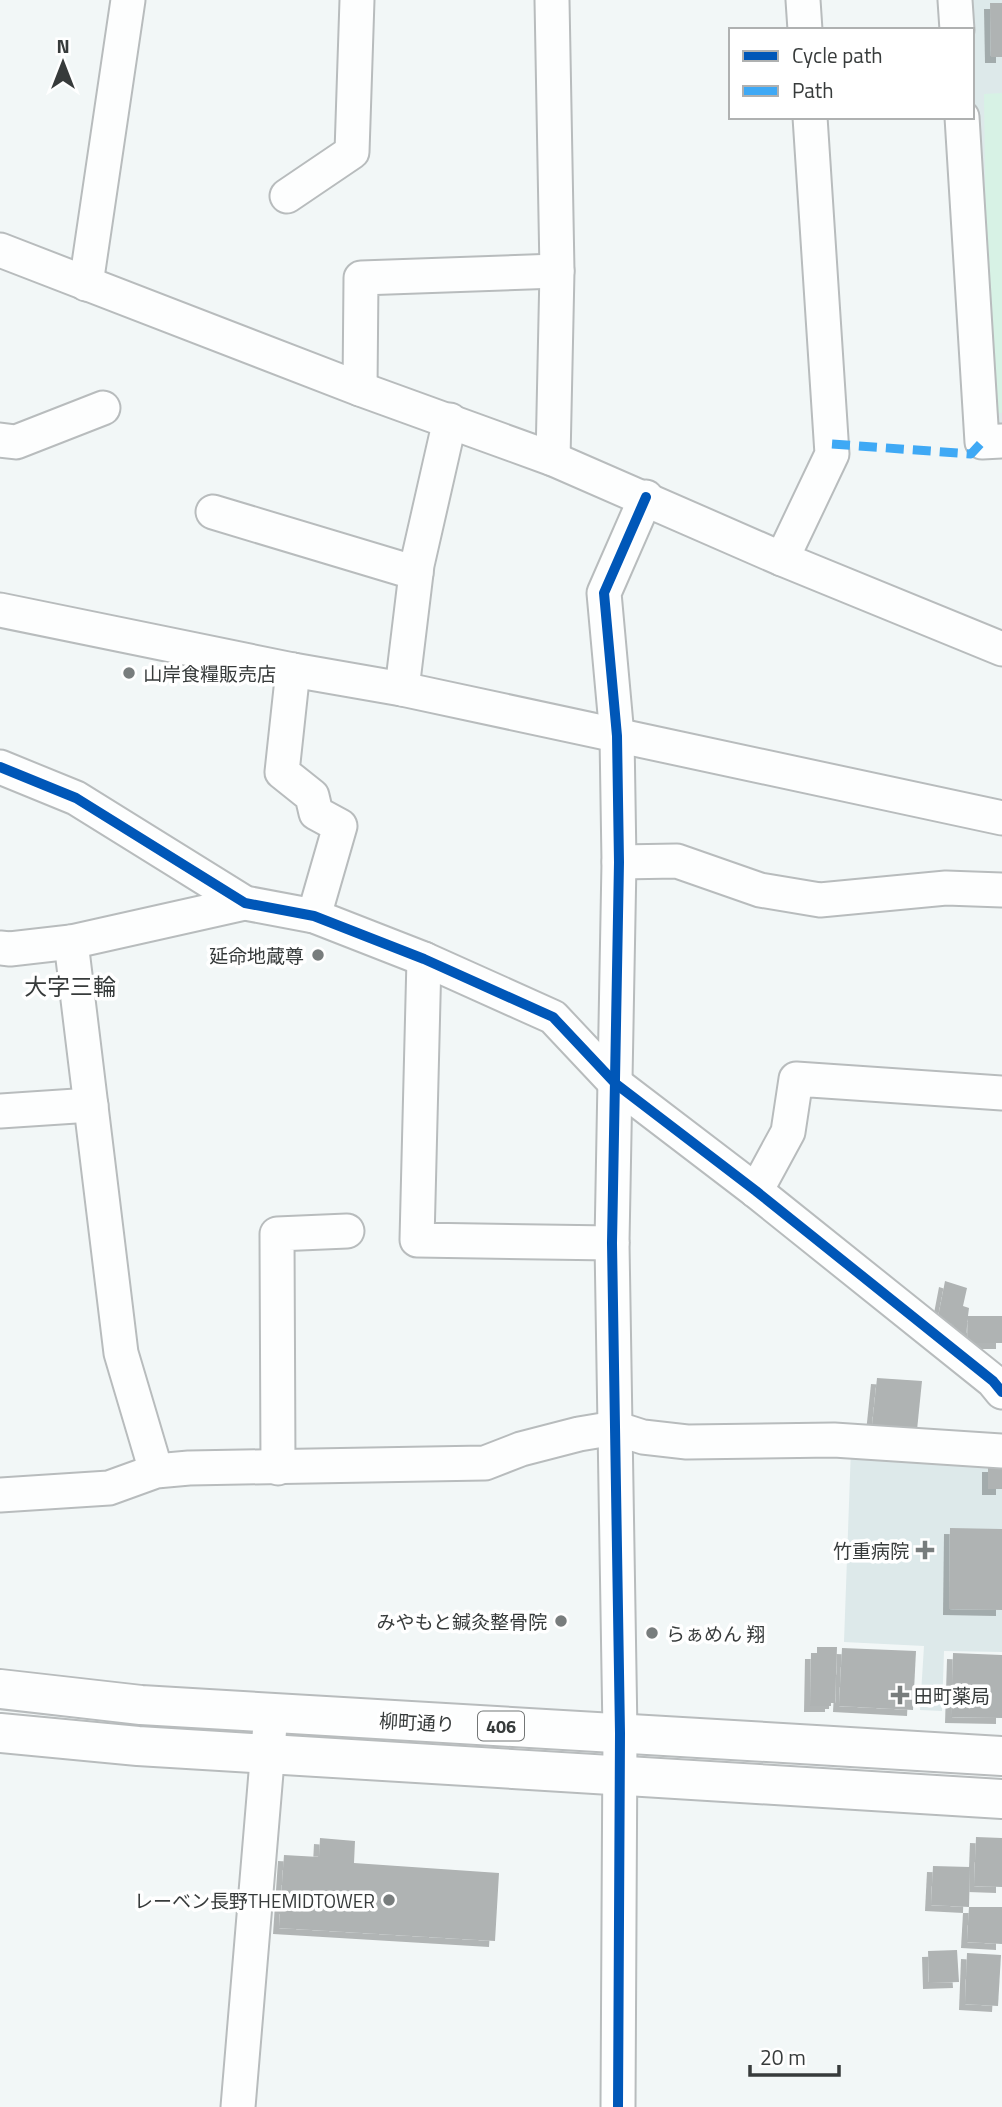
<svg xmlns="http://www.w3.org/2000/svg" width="1002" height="2107" font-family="'Titillium Web','Noto Sans JP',sans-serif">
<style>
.built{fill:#dde9ea}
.green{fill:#d7f2e5}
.building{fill:#afb3b3;filter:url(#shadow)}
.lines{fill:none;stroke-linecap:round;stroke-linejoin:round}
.street-casing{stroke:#b8bcbd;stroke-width:37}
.highway-casing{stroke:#b8bcbd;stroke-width:42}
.street{stroke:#fdfefe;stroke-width:33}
.highway{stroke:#fdfefe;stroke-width:38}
.quiet{stroke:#3fa9f5;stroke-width:9;stroke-dasharray:18 9;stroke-linecap:butt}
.cycleway-casing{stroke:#fff;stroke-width:15}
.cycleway{stroke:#0057b8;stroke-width:10}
.poi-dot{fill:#787d7d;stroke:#fff;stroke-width:2.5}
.labels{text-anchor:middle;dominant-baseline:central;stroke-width:7;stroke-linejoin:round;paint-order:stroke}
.shield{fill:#fff;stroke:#737676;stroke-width:2}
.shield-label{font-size:18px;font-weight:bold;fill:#373b3b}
.poi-label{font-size:19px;fill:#373b3b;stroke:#fff;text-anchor:end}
.street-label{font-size:19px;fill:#373b3b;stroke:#fff}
.quarter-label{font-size:23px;fill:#373b3b;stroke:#fff}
</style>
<defs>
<filter id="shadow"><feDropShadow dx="-6" dy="6" stdDeviation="0" flood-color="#0004"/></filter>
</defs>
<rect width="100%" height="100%" fill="#f2f7f7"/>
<g class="built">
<polygon points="967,0 1002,0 1002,427 996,427 972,107 972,30"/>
<polygon points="851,1448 1002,1458 1002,1652 944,1651 942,1711 920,1710 924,1646 844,1642"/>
</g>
<polygon class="green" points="1002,93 1002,413 988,413 984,94"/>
<g class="building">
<polygon points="990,3 1002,3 1002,57 991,57"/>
<polygon points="945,1281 967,1288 963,1306 969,1308 968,1316 1002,1316 1002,1343 967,1343 968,1319 966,1333 954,1333 953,1324 937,1323"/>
<polygon points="877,1378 922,1381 917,1430 872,1426"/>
<rect x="988" y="1466" width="14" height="23"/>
<polygon points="950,1528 1002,1529 1002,1610 949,1609"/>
<polygon points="817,1647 837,1647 835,1703 831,1703 831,1706 810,1706 811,1653 817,1653"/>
<polygon points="842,1648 916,1651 913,1710 839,1706"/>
<polygon points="953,1653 1002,1655 1002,1718 951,1717"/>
<polygon points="976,1837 1002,1838 1002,1887 974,1886"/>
<polygon points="320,1838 355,1841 354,1863 499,1873 495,1941 279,1928 284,1855 319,1857"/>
<polygon points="933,1866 970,1867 969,1907 931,1905"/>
<polygon points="969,1907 1002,1907 1002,1944 967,1942"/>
<polygon points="957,1950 959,1982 929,1983 928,1951"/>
<polygon points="967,1953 1001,1955 998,2006 965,2004"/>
</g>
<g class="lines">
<g class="street-casing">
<g id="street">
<polyline points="552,0 557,271 553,459"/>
<polyline points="803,0 805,30"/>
<polyline points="955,0 957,30"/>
<polyline points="962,117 982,442 1002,441"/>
<polyline points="287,196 352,152 357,0"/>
<polyline points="0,250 360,389 553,459 782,559 1002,649"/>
<polyline points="86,284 128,0"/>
<polyline points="360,389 361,278 557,271"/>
<polyline points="0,440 16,442 103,408"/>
<polyline points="213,512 416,573"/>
<polyline points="782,559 832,454 810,117"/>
<polyline points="0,610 293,670 402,689 1002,818"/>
<polyline points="293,670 282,772 312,796 316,813 340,826 314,916"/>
<polyline points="402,689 417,565 450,420"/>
<polyline points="0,767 76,798 245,903 314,916 424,959 553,1017 616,1084 756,1191 993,1381 1002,1392"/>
<polyline points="619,862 677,861 760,890 820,900 946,888 1002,890"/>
<polyline points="71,942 121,1353 156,1471"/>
<polyline points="0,948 10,949 71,942 245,903"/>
<polyline points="424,959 417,1240 612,1243"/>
<polyline points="0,1111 91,1105"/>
<polyline points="756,1191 788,1132 796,1079 1002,1093"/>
<polyline points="278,1468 277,1234 347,1231"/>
<polyline points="0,1495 109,1488 156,1471 189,1468 485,1463 521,1449 579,1434 615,1428 643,1437 687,1442 834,1440 1002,1451"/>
<polyline points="238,2107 271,1713"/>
<polyline points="618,2107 620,1733 612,1243 619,862 617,736 604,593 646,497"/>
</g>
</g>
<g class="highway-casing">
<g id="highway">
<polyline points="0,1689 141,1705 1002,1756"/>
<polyline points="0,1733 138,1746 1002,1799"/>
</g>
</g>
<use href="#street" class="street"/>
<use href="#highway" class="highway"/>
<polyline class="quiet" points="832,444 971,454 982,442"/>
<g class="cycleway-casing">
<g id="cycleway">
<polyline points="0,767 76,798 245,903 314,916 424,959 553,1017 616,1084 756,1191 993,1381 1002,1392"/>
<polyline points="618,2107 620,1733 612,1243 619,862 617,736 604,593 646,497"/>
</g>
</g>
<use href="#cycleway" class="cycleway"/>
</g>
<g class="poi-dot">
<circle cx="129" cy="673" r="7"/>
<circle cx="318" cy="955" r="7"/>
<path d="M921.5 1539.5h7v7h7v7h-7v7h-7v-7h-7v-7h7z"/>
<circle cx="561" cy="1621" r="7"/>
<circle cx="652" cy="1633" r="7"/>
<path d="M896.5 1684.5h7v7h7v7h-7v7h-7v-7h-7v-7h7z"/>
<circle cx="389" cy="1900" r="7"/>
</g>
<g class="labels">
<rect class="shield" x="478" y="1711.5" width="46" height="29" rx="5"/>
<g class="shield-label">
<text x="501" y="1726">406</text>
</g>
<g class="poi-label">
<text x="143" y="673" text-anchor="start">山岸食糧販売店</text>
<text x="304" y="955">延命地蔵尊</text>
<text x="909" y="1550">竹重病院</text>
<text x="547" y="1621">みやもと鍼灸整骨院</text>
<text x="666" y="1633" text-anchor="start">らぁめん 翔</text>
<text x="914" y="1695" text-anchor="start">田町薬局</text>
<text x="375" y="1900">レーベン長野THEMIDTOWER</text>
</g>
<g class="street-label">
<text transform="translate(417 1722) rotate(3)">柳町通り</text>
</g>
<g class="quarter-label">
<text x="70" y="986">大字三輪</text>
</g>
</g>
<rect x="729" y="28" width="245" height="91" fill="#ffffff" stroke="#afb1b1" stroke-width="2"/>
<rect x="743" y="51" width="35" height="10" fill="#0057b8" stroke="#afb1b1" stroke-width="2"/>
<text x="792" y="63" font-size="21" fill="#373b3b">Cycle path</text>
<rect x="743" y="86" width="35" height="10" fill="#3fa9f5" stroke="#afb1b1" stroke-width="2"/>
<text x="792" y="98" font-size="21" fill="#373b3b">Path</text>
<g transform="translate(63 63)" stroke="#ffffff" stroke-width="5" paint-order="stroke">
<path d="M0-5L12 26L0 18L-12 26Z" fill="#373b3b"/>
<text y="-10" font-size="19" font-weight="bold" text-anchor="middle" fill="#373b3b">N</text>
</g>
<path d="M750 2065v10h89v-10" fill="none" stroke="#373b3b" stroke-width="3.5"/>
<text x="760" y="2065" font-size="21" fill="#373b3b" stroke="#ffffff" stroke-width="5" paint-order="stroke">20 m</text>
</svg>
